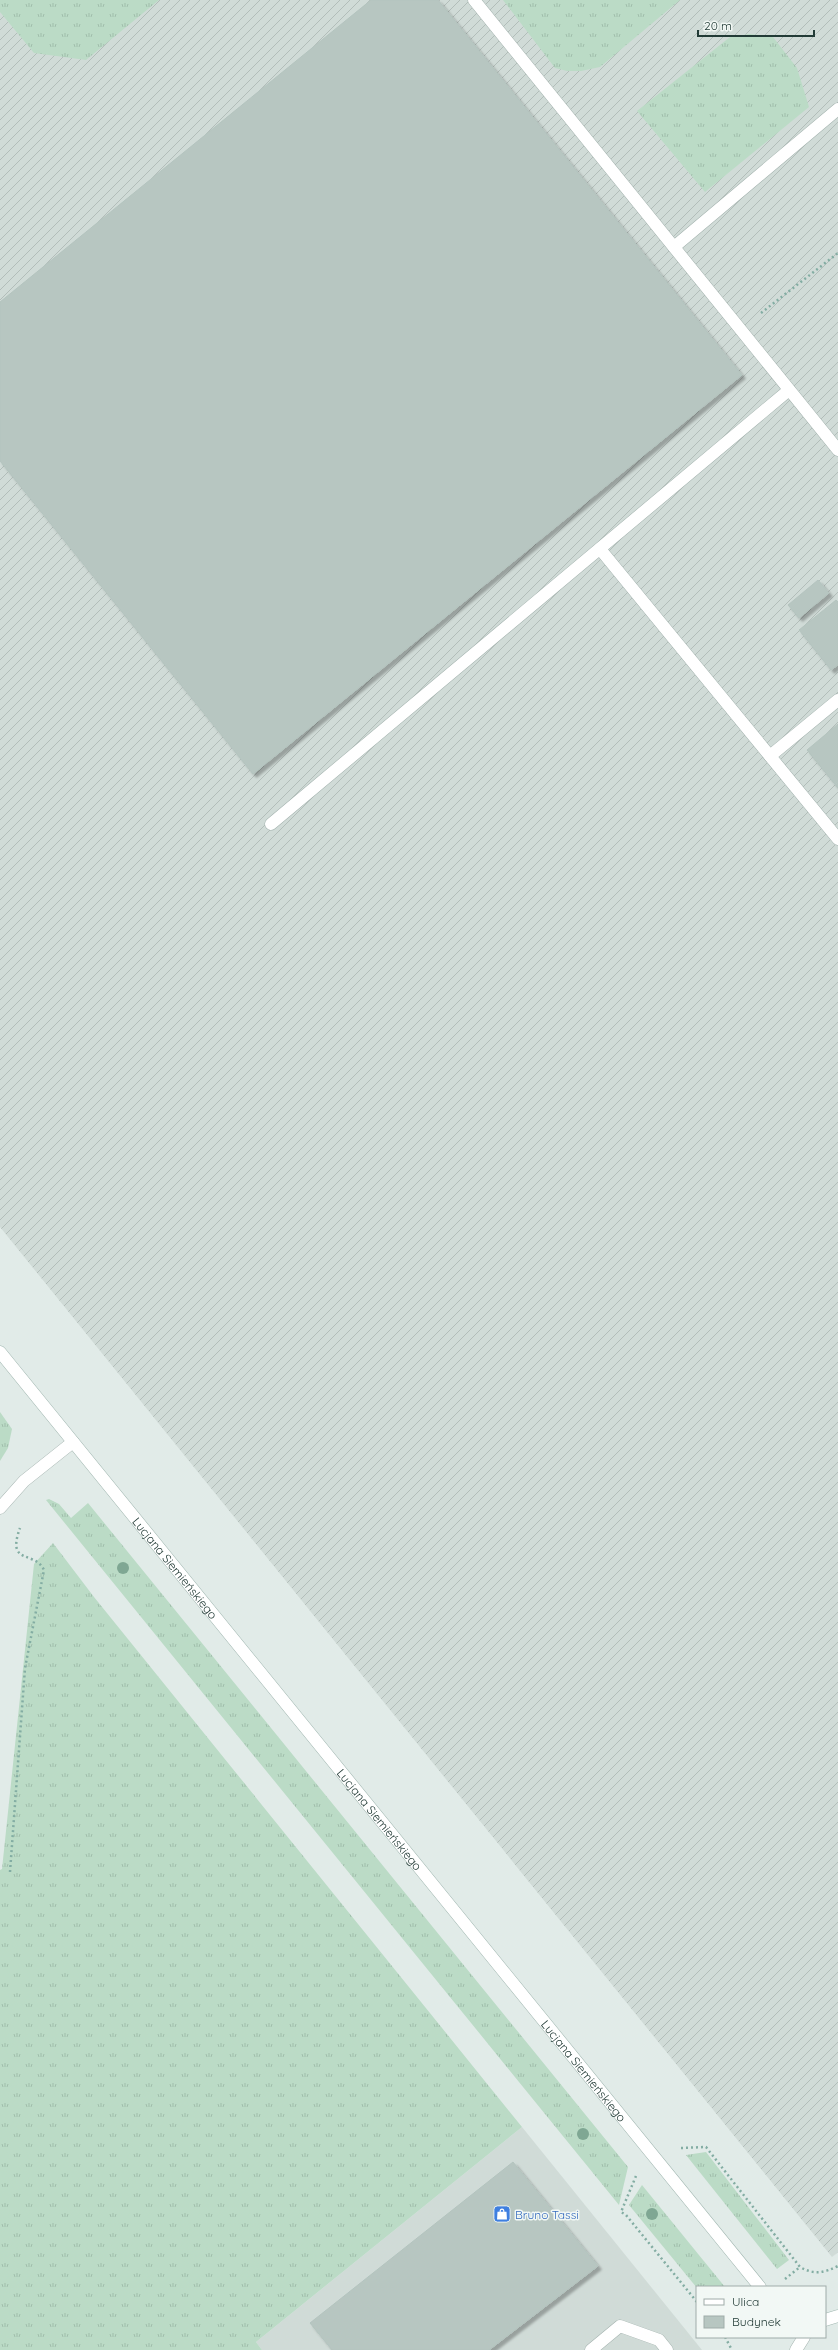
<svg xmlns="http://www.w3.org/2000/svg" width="838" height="2350" font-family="Quicksand,sans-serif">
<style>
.built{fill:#d0dbd7}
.industrial{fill:url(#industrial-furrows)}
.grass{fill:url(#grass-tufts)}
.building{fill:#b7c6c1;stroke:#b4c4bf;filter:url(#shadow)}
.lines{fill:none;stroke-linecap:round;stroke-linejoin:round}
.lane-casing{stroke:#a4b3af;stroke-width:13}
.street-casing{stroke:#a4b3af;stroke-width:13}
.secondary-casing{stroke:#a0b6b0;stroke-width:13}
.path{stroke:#83ada3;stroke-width:2.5;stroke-dasharray:2 3;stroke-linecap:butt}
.lane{stroke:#fff;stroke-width:12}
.street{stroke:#fff;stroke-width:12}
.secondary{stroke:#fff;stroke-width:12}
.tree{fill:#7fa793}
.labels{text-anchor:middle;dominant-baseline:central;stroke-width:3;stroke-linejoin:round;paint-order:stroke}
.street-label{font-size:12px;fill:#223b36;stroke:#f2f8f5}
.shop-label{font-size:12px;fill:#366cbe;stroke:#f2f8f5;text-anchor:start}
</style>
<defs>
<pattern id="industrial-furrows" width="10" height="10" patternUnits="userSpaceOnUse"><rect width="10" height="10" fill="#d0dbd7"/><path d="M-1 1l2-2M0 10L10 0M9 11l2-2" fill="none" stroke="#b2bdb9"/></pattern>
<pattern id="grass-tufts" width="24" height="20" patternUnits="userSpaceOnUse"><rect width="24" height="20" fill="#bbdbc6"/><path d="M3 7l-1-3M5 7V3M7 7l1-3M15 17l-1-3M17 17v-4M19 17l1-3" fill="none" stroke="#a0bdab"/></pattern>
<filter id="shadow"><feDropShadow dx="3.5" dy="3.5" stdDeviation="1" flood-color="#0004"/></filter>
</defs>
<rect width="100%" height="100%" fill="#e1ebe8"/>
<polygon class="built" points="522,2127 702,2350 262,2350 256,2342"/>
<polygon class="industrial" points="0,0 838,0 838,2252 832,2257 0,1227"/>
<g class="grass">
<polygon points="0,0 159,0 86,60 34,53 0,12"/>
<polygon points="503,0 680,0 600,67 581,71 567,71 555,68"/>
<polygon points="750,34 773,37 797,68 809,107 705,192 637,111 730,37"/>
<polygon points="0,1412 12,1429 8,1448 0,1461"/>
<polygon points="49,1499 59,1504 71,1518 88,1503 628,2167 619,2205 46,1500"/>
<polygon points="53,1543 94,1597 522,2127 256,2342 262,2350 0,2350 0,1870 2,1869 34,1564"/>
<polygon points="706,2152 789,2260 777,2269 686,2155"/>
<polygon points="642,2185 725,2287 697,2288 629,2205"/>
</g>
<g class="building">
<polygon points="371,0 438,0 742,375 253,774 0,461 0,302"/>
<polygon points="818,580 829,593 799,618 788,605"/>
<polygon points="836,600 838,602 838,665 831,670 799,630"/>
<polygon points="838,724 838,788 807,750"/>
<polygon points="513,2162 598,2266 489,2350 332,2350 310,2323"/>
</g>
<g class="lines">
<g class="lane-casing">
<g id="lane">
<polyline points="474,0 838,450"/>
<polyline points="674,247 838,109"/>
<polyline points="600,549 838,839"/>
<polyline points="770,756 838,700"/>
<polyline points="271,824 789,390"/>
<polyline points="0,1508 24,1481 73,1442"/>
<polyline points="591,2350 620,2326 659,2340 667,2350"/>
</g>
</g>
<g class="street-casing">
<polyline id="street" points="796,2350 804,2337"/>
</g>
<g class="secondary-casing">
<g id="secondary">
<path id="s1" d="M0,1352L760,2287"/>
<polyline points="825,2320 838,2316"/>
</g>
</g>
<g class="path">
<polyline points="761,313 838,253"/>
<path d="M10,1872L25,1668L44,1570C35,1550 6,1566 20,1528"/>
<path d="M681,2148L706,2147L800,2267C814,2275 824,2273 838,2266"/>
<polyline points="636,2176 621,2212 626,2215 697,2302"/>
<polyline points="785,2279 800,2267"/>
<polyline points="725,2337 732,2350"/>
</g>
<use href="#lane" class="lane"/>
<use href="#street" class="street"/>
<use href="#secondary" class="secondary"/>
</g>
<g class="tree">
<circle cx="123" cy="1568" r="6"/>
<circle cx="583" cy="2134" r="6"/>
<circle cx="652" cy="2214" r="6"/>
</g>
<defs>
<g id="shop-square" transform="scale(0.9)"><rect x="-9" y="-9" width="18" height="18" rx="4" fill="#3f7fe0" stroke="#f2f8f5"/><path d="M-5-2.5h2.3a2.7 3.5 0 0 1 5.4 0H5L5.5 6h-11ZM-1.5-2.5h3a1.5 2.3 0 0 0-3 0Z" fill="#fff"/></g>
</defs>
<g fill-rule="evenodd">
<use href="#shop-square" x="502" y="2214"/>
</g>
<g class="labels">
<g class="street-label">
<text stroke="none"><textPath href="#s1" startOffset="278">Lucjana Siemieńskiego</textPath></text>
<text stroke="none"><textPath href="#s1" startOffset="602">Lucjana Siemieńskiego</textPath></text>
<text stroke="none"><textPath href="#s1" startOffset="926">Lucjana Siemieńskiego</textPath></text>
</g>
<g class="shop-label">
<text x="515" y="2214">Bruno Tassi</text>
</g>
</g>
<rect x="696" y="2286" width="130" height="52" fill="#f2f8f5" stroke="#9faca9"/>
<rect x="704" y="2299" width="20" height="6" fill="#ffffff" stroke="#9faca9"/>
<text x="732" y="2306" font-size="12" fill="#223b36">Ulica</text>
<rect x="704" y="2316" width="20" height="12" fill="#b7c6c1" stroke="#9faca9"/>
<text x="732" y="2326" font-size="12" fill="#223b36">Budynek</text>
<path d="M698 30v6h116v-6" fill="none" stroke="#223b36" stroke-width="2"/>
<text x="704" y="30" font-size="12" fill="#223b36" stroke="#f2f8f5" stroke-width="3" paint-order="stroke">20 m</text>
</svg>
